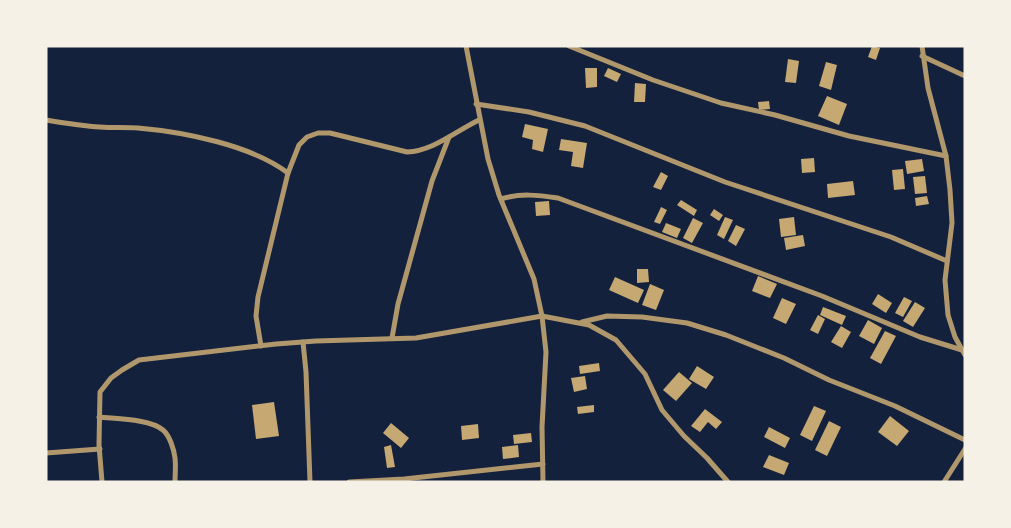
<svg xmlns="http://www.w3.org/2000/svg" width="1011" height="528" font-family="Quicksand,sans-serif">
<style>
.building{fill:#c6a872}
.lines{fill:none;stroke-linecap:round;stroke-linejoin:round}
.minor{stroke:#b1986c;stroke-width:5}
</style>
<rect width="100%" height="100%" fill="#14213d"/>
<g class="building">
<polygon points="872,46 880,48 876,60 868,57"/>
<polygon points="788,59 799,61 796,83 785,82"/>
<polygon points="826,62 837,65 831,90 819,86"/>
<polygon points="585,68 597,68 597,87 586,88"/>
<polygon points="608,68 621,74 617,82 604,76"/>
<polygon points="635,83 646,84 645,102 634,102"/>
<polygon points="827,96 847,104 839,125 818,116"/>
<polygon points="769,101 770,109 759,110 758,102"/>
<polygon points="525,124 548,129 543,152 532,149 533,140 522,137"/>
<polygon points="561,139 587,143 583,168 571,166 573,152 559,150"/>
<polygon points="814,158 815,172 802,173 801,159"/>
<polygon points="922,159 924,171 907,174 905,161"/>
<polygon points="903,169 905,189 894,190 892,170"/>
<polygon points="661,172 668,176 661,190 653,187"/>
<polygon points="925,176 927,193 915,194 913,177"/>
<polygon points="853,181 855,195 828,198 827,184"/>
<polygon points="927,196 929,204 916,206 915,198"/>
<polygon points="681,200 697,210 694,216 677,205"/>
<polygon points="549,201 550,215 536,216 535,202"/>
<polygon points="661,207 667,210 660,224 654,222"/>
<polygon points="714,209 723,215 719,221 710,215"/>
<polygon points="725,217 733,220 724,239 717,235"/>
<polygon points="794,217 796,235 781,237 779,219"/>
<polygon points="693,218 703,223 692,243 683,238"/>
<polygon points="666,223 681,229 677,238 662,232"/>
<polygon points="736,225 745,229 736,246 728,241"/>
<polygon points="803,235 805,246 786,250 784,238"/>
<polygon points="637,269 648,269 649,282 637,283"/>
<polygon points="758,276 777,284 770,298 752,291"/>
<polygon points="615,277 644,290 638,303 609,290"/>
<polygon points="650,284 664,290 656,310 642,305"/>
<polygon points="878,294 892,303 886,313 872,304"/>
<polygon points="904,297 912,301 903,317 895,313"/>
<polygon points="782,298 796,304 786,324 773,318"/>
<polygon points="915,302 925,308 913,327 903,321"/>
<polygon points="823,307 846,316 842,325 820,315"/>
<polygon points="818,315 825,319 818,334 810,330"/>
<polygon points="868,320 882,328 874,344 859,336"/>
<polygon points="841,326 851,332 842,348 831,342"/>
<polygon points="885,331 896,336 881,364 870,358"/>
<polygon points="599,363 600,371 580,374 579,366"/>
<polygon points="697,366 714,377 706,389 689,379"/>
<polygon points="679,372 692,383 676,401 663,390"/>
<polygon points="585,376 587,389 574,392 571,378"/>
<polygon points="274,402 279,436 256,439 252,405"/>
<polygon points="594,405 594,412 578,414 577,407"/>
<polygon points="814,406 826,411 812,441 800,435"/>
<polygon points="705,409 722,422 716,429 708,422 700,432 691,426"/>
<polygon points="890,416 909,431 897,446 878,432"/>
<polygon points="829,421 841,427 827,456 815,450"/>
<polygon points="391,423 409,438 401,448 383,433"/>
<polygon points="478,424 479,438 462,440 461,426"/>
<polygon points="769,427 790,438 785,448 764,437"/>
<polygon points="531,433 532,442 514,444 513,435"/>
<polygon points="391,445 395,467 387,468 384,447"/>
<polygon points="518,445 519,457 503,459 502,447"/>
<polygon points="769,455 789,463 784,475 763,467"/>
</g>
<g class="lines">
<g class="minor">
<polyline points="466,46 488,159 499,195 534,279 542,316 546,352 542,427 543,482"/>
<polyline points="569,46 653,80 721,103 775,115 849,136 946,156"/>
<polyline points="922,46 928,88 946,156 950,190 952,223 945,280 948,315 955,337 965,355"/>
<polyline points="922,56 965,76"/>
<polyline points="476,104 529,112 585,126 725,182 891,237 947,261"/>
<path d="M46,120C64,123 82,126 100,127C113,128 126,127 138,128C184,132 251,145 288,173"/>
<path d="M501,199C520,193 538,195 558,198L822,296L920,337L962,350"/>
<polyline points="582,322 607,316 642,317 687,323 726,335 784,358 829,380 895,406 965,440"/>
<polyline points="392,338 398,304 432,181 449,137"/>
<polyline points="303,342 306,372 310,482"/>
<path d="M261,346L256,316L258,297L288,173L299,145L307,137L318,133H330L407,152C433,151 456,131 479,120"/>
<path d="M99,417C116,419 150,419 163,430C170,436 174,450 175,458C176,466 175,474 175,482"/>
<polyline points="46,453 100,449"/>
<polyline points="102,482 99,445 100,392 111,378 122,370 139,360 276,344 316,341 416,338 542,316 589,325 616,340 645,374 662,410 684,436 707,458 728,482"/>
<polyline points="349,482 404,479 543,464"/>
<polyline points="944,482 965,449"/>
</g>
</g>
<rect width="1011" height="528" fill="none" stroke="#f6f1e7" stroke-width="95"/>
</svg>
